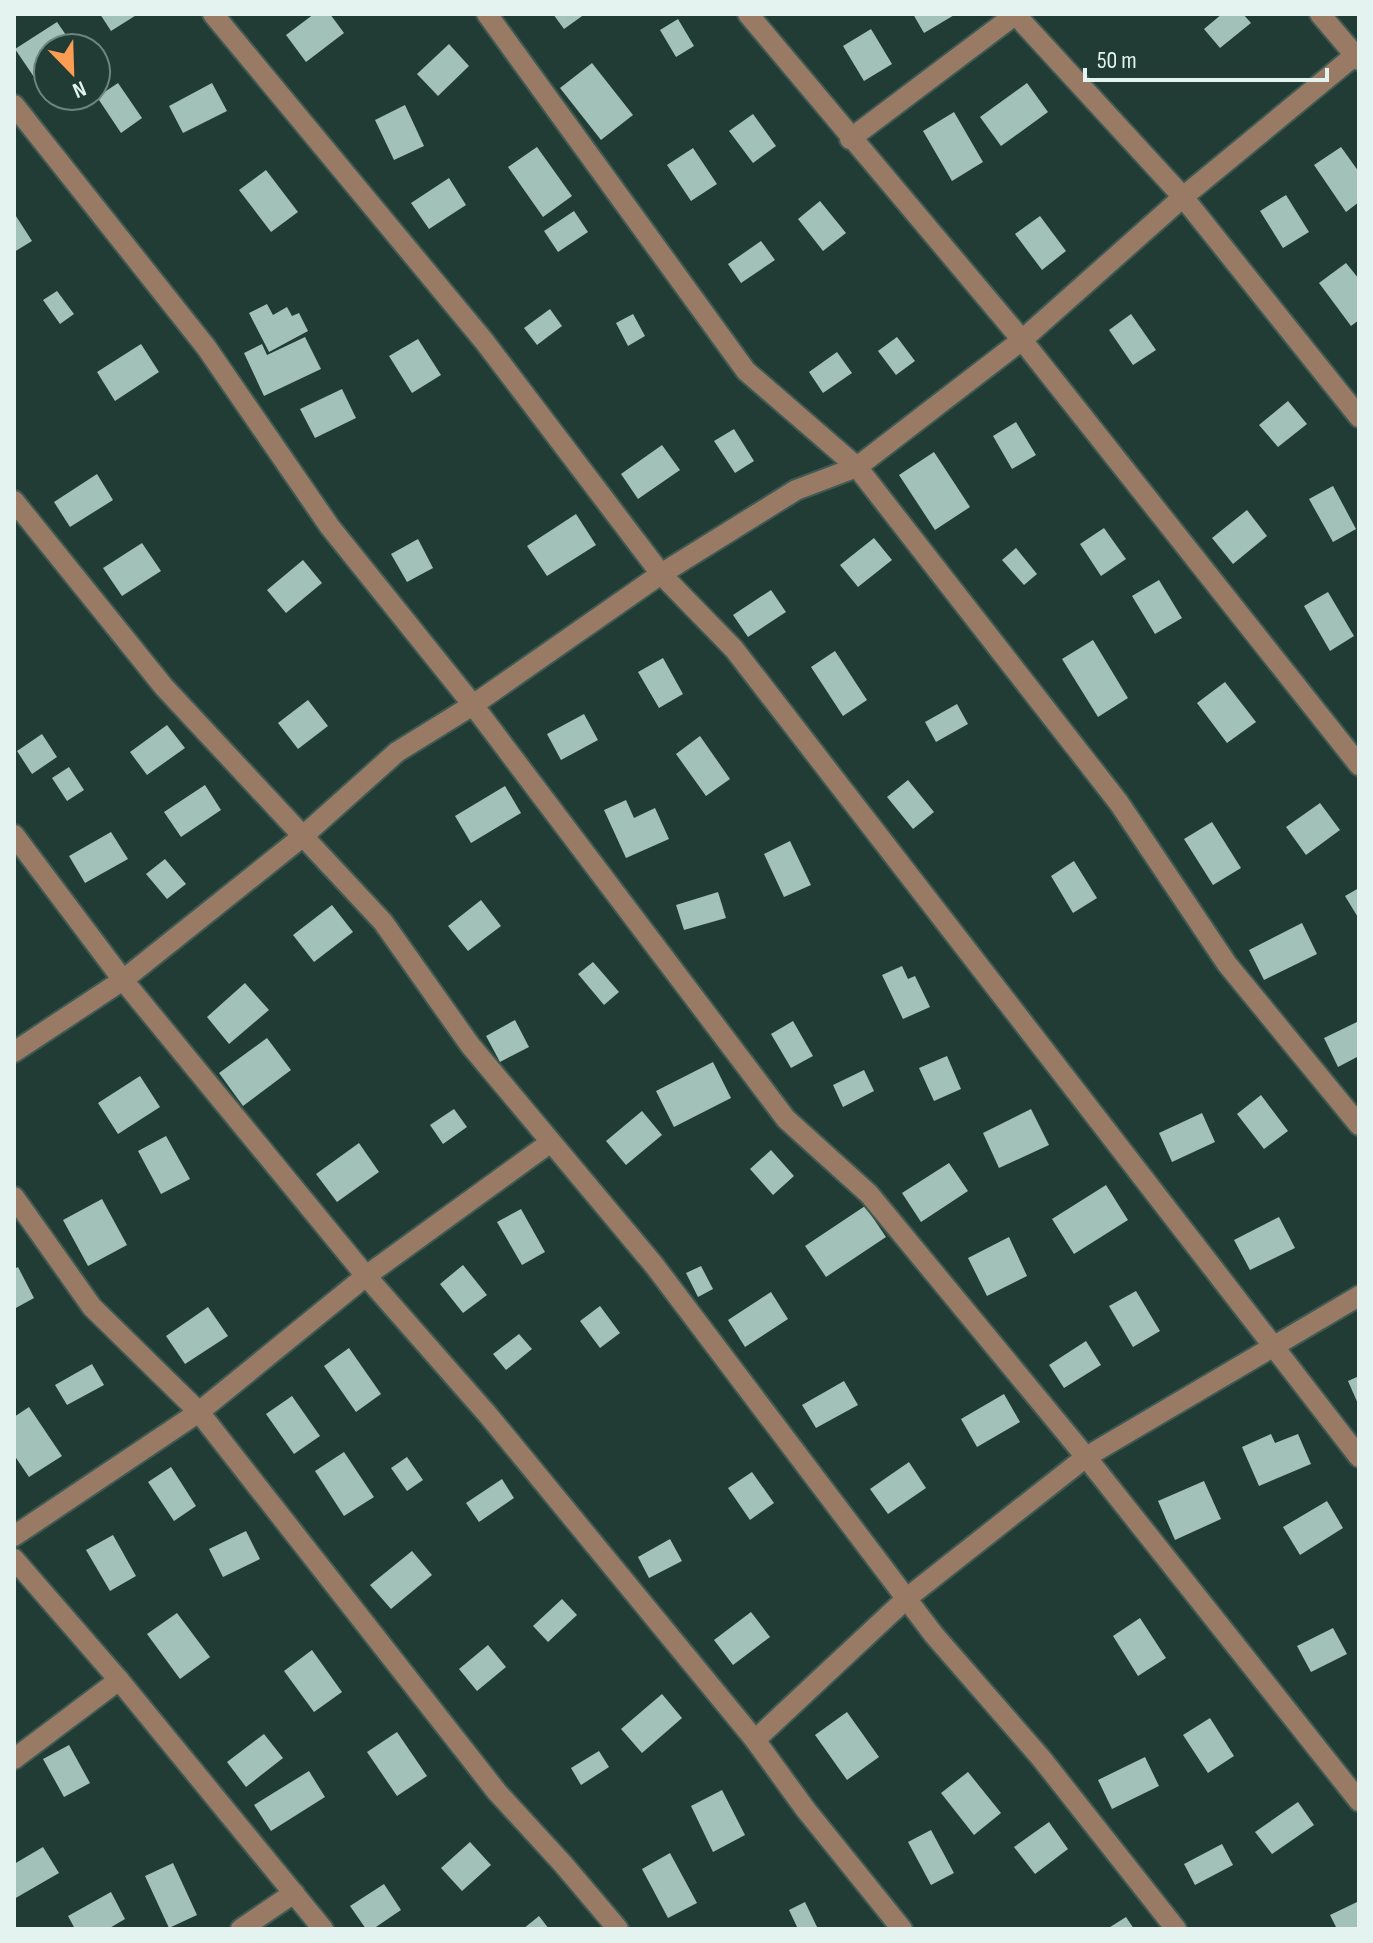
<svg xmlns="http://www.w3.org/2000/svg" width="1373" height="1943" font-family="'Sofia Sans Condensed',sans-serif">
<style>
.building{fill:#a2c1b9}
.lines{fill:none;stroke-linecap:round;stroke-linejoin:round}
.minor-casing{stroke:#3f5953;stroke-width:24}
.minor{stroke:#987a65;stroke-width:20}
</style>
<rect width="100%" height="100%" fill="#203c35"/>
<g class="building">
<polygon points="100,14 138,14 111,31"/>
<polygon points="314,14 330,14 344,33 306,62 286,35"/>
<polygon points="553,14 585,14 564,29"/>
<polygon points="913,14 956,14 924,33"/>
<polygon points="1222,14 1243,14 1251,23 1220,48 1204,29"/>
<polygon points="678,19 694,46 676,57 660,30"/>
<polygon points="57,22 75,48 48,48 48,67 34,77 15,49"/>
<polygon points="871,29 892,64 864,81 843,46"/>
<polygon points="449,44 469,66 438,96 417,74"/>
<polygon points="592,63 633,115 601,140 560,88"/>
<polygon points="118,83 142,118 121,133 97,97"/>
<polygon points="212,83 227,111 183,133 169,106"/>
<polygon points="1027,83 1048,112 1001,146 980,117"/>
<polygon points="405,105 424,146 394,160 375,120"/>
<polygon points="954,112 983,162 952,181 923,131"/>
<polygon points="753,114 776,146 753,163 729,131"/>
<polygon points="537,147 572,196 543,217 508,167"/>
<polygon points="1341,147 1359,172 1359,202 1346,212 1314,165"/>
<polygon points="693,148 717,184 691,201 667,165"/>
<polygon points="266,170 298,212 271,232 239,190"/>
<polygon points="449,178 466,205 429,229 411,203"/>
<polygon points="1286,195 1309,232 1283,248 1260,211"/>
<polygon points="820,201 846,233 823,251 798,219"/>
<polygon points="574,211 588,232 558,252 544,231"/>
<polygon points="14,213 32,241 14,252"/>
<polygon points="1040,216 1066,251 1042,270 1015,234"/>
<polygon points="761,241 775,260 741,283 728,264"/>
<polygon points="1346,263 1359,279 1359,320 1351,326 1319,283"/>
<polygon points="57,291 74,314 60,324 43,300"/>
<polygon points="267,304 273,315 287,307 292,316 299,313 308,331 269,352 249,313"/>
<polygon points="550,309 562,326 537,345 524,328"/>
<polygon points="633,314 645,336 628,346 616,323"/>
<polygon points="1131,314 1156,350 1133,365 1109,330"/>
<polygon points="305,337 321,369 264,396 244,353 262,344 267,355"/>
<polygon points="897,337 915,361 896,375 878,351"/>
<polygon points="418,339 441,375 412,393 389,356"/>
<polygon points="141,344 159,372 115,401 97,372"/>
<polygon points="837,352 852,373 823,393 809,372"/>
<polygon points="342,389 356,418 315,438 300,409"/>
<polygon points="1288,401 1307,424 1278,447 1259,425"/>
<polygon points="1016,422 1036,455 1012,469 993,436"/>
<polygon points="734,429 754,461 735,473 714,441"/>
<polygon points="662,445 680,470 638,499 621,474"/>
<polygon points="934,452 970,507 935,530 899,475"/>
<polygon points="97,474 113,500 70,527 54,502"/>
<polygon points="1333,486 1356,529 1333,542 1309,499"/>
<polygon points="1247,510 1267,536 1233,564 1212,538"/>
<polygon points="576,514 596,545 547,576 527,546"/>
<polygon points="1104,528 1126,559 1101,576 1080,544"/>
<polygon points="874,538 892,560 858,587 840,565"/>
<polygon points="418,539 433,568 407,582 391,554"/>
<polygon points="142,543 161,571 122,596 103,568"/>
<polygon points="1016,548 1037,574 1024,585 1002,560"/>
<polygon points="303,560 322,583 286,613 267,590"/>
<polygon points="1159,580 1182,618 1155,634 1132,596"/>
<polygon points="771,590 786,612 748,637 733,615"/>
<polygon points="1328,592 1354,636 1330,651 1304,606"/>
<polygon points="1093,640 1128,698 1098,717 1062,659"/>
<polygon points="835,651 867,700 843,716 811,667"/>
<polygon points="663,658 683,694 659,708 638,672"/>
<polygon points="1225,682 1256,722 1227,743 1197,703"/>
<polygon points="308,700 328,726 298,749 278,723"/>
<polygon points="957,704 968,724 936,742 925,722"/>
<polygon points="584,714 598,740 561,760 547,734"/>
<polygon points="167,725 185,748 147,775 130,752"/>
<polygon points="42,734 57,757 32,774 17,751"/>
<polygon points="700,736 730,779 706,796 676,754"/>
<polygon points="69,767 84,790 67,801 52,778"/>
<polygon points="908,780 934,812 913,829 887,797"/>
<polygon points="205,785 221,810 181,837 164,812"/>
<polygon points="505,786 521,813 471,843 455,816"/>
<polygon points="626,800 634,818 655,808 669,839 626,858 604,810"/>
<polygon points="1320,803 1340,830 1306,855 1286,827"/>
<polygon points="1212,822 1241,868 1213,885 1184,839"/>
<polygon points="111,832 128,859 85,883 69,856"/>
<polygon points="790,841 811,885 784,897 764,854"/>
<polygon points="165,859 186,884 167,899 146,874"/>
<polygon points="1074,861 1097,898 1073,913 1051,876"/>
<polygon points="1359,888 1359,919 1345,896"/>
<polygon points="718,892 726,918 684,930 676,905"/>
<polygon points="481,900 501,926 468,951 448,926"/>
<polygon points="332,905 353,932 314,962 293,935"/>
<polygon points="1302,923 1317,954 1264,980 1249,950"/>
<polygon points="593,962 619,992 604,1005 578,974"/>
<polygon points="902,966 908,979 915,976 930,1007 903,1019 882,975"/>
<polygon points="245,983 269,1010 229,1044 207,1017"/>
<polygon points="515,1020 529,1047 500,1062 486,1036"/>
<polygon points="793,1021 813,1056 791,1068 771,1034"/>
<polygon points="1359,1021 1359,1056 1338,1067 1324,1038"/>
<polygon points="267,1038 291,1070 243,1106 219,1073"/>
<polygon points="947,1056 961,1089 934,1101 919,1068"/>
<polygon points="713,1062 731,1098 674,1127 656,1091"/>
<polygon points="864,1070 874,1091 843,1107 833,1085"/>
<polygon points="140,1076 160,1107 118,1134 98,1103"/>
<polygon points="1261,1095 1288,1131 1264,1149 1237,1114"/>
<polygon points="454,1109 467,1127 443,1144 430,1125"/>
<polygon points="1031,1109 1049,1145 999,1168 983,1133"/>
<polygon points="642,1111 662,1135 626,1165 606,1141"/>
<polygon points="1202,1113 1215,1142 1172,1162 1159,1133"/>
<polygon points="166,1136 190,1179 161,1194 138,1151"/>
<polygon points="359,1143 379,1172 337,1202 316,1174"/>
<polygon points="771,1150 794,1176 773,1195 750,1169"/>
<polygon points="949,1163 968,1191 921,1222 902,1193"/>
<polygon points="1106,1185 1128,1220 1074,1254 1052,1219"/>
<polygon points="102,1199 127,1245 88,1266 63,1220"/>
<polygon points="865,1206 886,1237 826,1277 805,1246"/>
<polygon points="521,1209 545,1252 522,1265 497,1222"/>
<polygon points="1279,1217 1295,1248 1250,1270 1234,1240"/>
<polygon points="1009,1237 1027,1276 987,1296 968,1258"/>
<polygon points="463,1265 487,1295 463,1313 440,1284"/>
<polygon points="701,1266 713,1289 698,1297 686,1273"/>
<polygon points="18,1267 34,1298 14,1309 14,1269"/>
<polygon points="1136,1291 1160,1331 1133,1347 1109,1306"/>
<polygon points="771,1292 788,1319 745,1347 728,1320"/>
<polygon points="600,1306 620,1333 600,1348 580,1321"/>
<polygon points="208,1307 228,1336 185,1364 166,1336"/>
<polygon points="519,1334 532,1349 506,1370 493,1354"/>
<polygon points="1086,1341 1101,1365 1064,1388 1049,1365"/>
<polygon points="349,1348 381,1394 356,1412 324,1366"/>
<polygon points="92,1364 104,1385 67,1405 55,1385"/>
<polygon points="1359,1376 1359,1406 1348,1381"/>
<polygon points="844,1381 858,1405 816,1428 802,1405"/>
<polygon points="1004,1394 1020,1422 977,1447 961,1419"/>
<polygon points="292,1396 320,1436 294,1454 266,1414"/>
<polygon points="29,1407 62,1456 29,1477 14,1455 14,1417"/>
<polygon points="1271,1434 1275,1443 1298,1434 1311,1464 1259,1486 1242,1447"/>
<polygon points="344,1452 374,1497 344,1516 315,1471"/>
<polygon points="407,1457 423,1480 407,1491 391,1468"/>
<polygon points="909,1462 926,1488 888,1514 870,1489"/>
<polygon points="171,1467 196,1506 174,1521 148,1482"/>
<polygon points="752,1472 774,1503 750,1520 728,1488"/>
<polygon points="502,1479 514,1498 479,1522 466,1503"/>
<polygon points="1204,1481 1221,1519 1175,1540 1158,1501"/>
<polygon points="1327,1501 1343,1528 1300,1555 1283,1527"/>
<polygon points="246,1531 260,1559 223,1577 209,1549"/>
<polygon points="113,1535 136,1576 110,1591 86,1550"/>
<polygon points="670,1539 682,1561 649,1578 638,1557"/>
<polygon points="412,1551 432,1575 391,1609 370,1585"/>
<polygon points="562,1599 577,1615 548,1642 533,1626"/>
<polygon points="751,1612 770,1637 733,1665 714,1640"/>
<polygon points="177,1613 210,1657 180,1679 147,1634"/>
<polygon points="1140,1618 1166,1658 1138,1676 1113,1636"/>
<polygon points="1333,1628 1347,1654 1311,1672 1297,1646"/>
<polygon points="488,1645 506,1667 477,1691 459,1669"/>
<polygon points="312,1650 342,1692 314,1712 284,1671"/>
<polygon points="662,1694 682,1718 642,1753 621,1729"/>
<polygon points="847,1712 879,1757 847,1780 815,1735"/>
<polygon points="1210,1718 1234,1756 1208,1773 1183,1735"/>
<polygon points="397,1732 427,1776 397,1796 367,1752"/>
<polygon points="264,1734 283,1758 246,1787 227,1762"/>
<polygon points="69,1745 90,1783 64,1797 43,1759"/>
<polygon points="599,1751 609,1767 581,1785 571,1768"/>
<polygon points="1145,1757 1159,1786 1112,1809 1098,1780"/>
<polygon points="309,1771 325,1797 271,1831 254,1805"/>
<polygon points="968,1772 1001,1813 974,1835 941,1793"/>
<polygon points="722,1790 745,1835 713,1852 691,1806"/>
<polygon points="1298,1802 1314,1825 1272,1854 1255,1832"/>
<polygon points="1049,1822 1068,1849 1035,1874 1014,1847"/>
<polygon points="931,1830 954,1873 931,1885 908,1842"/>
<polygon points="470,1842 491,1865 462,1891 441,1868"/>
<polygon points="1222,1844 1233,1865 1195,1885 1184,1864"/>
<polygon points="43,1847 59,1873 14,1899 14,1864"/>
<polygon points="670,1853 697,1903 668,1918 642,1869"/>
<polygon points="173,1863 197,1915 169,1928 145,1876"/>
<polygon points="384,1884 401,1910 373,1929 366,1929 350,1906"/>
<polygon points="111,1892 125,1919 108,1929 75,1929 68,1916"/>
<polygon points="805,1902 818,1929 798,1929 789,1910"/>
<polygon points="1357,1902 1359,1929 1337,1929 1330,1915"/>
<polygon points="539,1916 549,1929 523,1929"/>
<polygon points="1126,1917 1134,1929 1107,1929"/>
</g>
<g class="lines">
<g class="minor-casing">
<g id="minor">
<polyline points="213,14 484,341 661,574 734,649 1359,1457"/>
<polyline points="487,14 746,371 857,467 1119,803 1227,964 1359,1125"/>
<polyline points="748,14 1022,340 1359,765"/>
<polyline points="1015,14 1183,197 1359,417"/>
<polyline points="1320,14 1359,60"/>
<polyline points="14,105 206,347 330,527 473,705 786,1119 869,1194 1086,1457 1359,1801"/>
<polyline points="850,139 1016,14"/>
<polyline points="14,501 164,687 383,922 470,1045 654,1265 934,1635 1041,1758 1176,1929"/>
<polyline points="14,835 123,980 366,1276 488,1415 755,1740 806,1810 902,1929"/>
<polyline points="14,1052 123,980 302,837 397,752 473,705 661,574 796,490 857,467 1022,340 1183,197 1359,52"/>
<polyline points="14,1197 92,1307 199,1412 497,1792 563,1864 618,1929"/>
<polyline points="14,1536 199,1412 366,1276 551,1142"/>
<polyline points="14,1559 119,1680 323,1929"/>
<polyline points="755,1740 907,1598 1086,1457 1359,1296"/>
<polyline points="14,1759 119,1680"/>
<polyline points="241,1929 294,1893"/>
</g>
</g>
<use href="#minor" class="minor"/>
</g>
<rect width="1373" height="1943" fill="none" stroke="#e4f3ef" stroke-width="32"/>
<g transform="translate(72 72) rotate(157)"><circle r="38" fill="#203c35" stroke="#6e857f" stroke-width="2"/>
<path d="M0-6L14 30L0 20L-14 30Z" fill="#fc9d53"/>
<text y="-12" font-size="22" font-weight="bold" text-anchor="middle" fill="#e4f3ef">N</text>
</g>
<path d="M1085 68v12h242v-12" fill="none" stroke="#e4f3ef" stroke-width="4"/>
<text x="1097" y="68" font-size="24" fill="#e4f3ef" stroke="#203c35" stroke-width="6" paint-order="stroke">50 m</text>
</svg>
